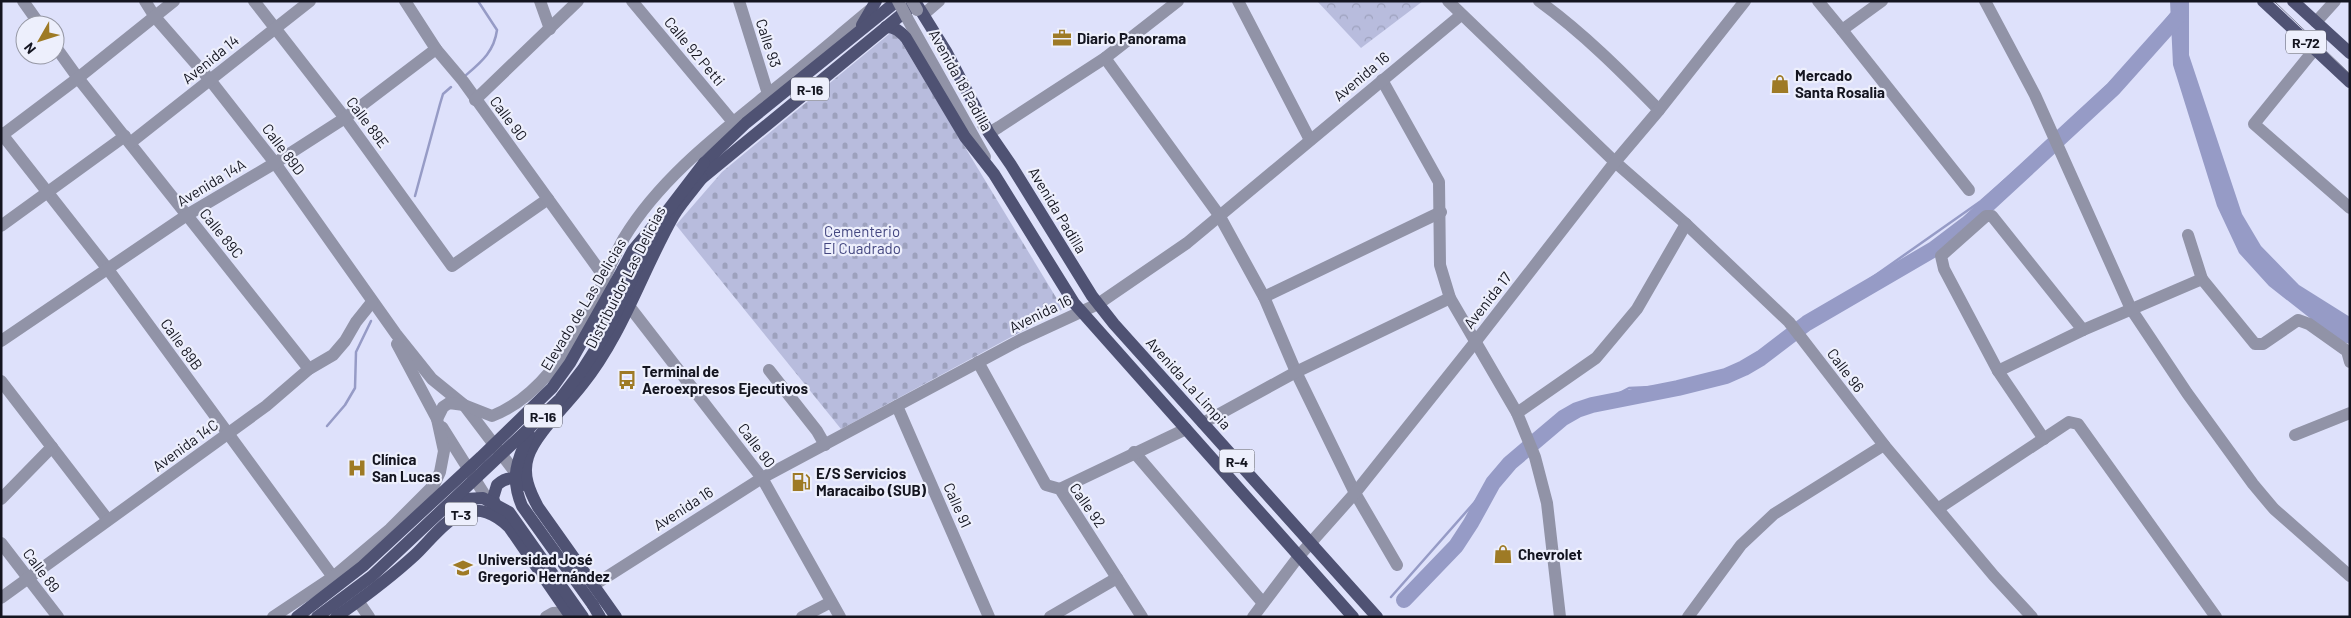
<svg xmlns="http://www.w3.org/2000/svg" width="2351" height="618" font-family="Barlow,sans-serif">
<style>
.forest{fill:url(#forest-crowns)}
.cemetery{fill:url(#cemetery-stones)}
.water{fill:#969bc6}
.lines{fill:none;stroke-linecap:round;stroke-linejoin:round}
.stream{stroke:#969bc6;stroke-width:2.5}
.river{stroke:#969bc6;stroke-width:16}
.minor{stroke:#9193a7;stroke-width:12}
.major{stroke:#4f5273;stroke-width:12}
.tram{stroke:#818396;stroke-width:1}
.minor-bridge{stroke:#9193a7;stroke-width:12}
.major-bridge{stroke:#4f5273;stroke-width:12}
.labels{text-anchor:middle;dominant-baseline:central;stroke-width:4.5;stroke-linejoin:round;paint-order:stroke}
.shield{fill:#edeffc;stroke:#555662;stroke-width:1}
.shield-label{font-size:14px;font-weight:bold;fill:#141520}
.poi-label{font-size:15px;font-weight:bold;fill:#141520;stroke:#edeffc;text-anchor:start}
.street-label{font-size:15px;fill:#141520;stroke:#edeffc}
.park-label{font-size:15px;fill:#444780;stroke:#edeffc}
</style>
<defs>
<pattern id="forest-crowns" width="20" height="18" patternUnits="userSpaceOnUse" patternTransform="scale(1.25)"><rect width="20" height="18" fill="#b8bcdd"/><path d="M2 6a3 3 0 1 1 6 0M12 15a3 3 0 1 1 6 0" fill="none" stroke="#9da1bd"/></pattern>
<pattern id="cemetery-stones" width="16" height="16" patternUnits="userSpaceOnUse" patternTransform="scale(1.25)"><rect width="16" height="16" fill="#b8bcdd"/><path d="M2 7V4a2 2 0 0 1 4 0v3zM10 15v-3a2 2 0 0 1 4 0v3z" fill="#9da1bd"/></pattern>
</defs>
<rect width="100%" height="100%" fill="#dee1fb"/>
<polygon class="forest" points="1317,1 1423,1 1361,48"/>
<polygon class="cemetery" points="894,30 1063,309 841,429 676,225 722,172"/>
<polygon class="water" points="2170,1 2189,1 2189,55 2242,214 2261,246 2299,285 2350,317 2350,344 2339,341 2269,286 2239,253 2217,206 2173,65"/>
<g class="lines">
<g class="stream">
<path d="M465,76C481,62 494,52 497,30L478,1"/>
<polyline points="2056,134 2139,56 2171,14"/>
<polyline points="415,196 440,104 443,94 451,87"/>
<polyline points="1799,329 1981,201 2050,140"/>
<polyline points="327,426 345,405 355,388 356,352 371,321"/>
<polyline points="1532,439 1629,388 1719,384 1793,333"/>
<polyline points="1391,597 1526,444"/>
</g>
<polyline class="river" points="1404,600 1456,546 1471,523 1493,483 1510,463 1563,418 1577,410 1592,405 1678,388 1726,376 1744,368 1761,358 1807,323 1934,249 1967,224 2113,89 2180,14"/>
<g class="minor">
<polyline points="23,1 40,25"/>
<polyline points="145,1 155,17 210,80 275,163 396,334 432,379 464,405 521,480"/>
<polyline points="254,1 345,118 452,266 548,199"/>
<polyline points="405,1 436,49 463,81 605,278"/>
<polyline points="540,1 550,29"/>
<polyline points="632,1 733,122"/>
<polyline points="739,1 768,94"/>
<polyline points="1238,1 1310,140"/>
<polyline points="1448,1 1615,162 1686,224 1789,322 1884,445 1994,576 2032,617"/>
<path d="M1539,1C1583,33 1621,71 1659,110"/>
<polyline points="1818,1 1842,30 1882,1"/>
<polyline points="1985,1 2035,95 2131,309 2187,393 2253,484 2274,509 2350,576"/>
<polyline points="924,14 939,1"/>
<polyline points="907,18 985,157"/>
<polyline points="2316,22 2335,1"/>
<polyline points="1842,30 1969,190"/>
<polyline points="55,46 78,78 309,369"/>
<polyline points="2314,50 2254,124 2350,208"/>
<polyline points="1105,58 1219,215 1264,297 1296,372 1355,493 1397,565"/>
<polyline points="1382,80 1439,182 1440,265 1450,298 1517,413 1535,457 1547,503 1560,617"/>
<polyline points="475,100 578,1"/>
<polyline points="983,125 989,133 999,127 1105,58 1178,1"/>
<polyline points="1,133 107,268 333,577"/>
<polyline points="1,136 78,78 174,1"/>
<polyline points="130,143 310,1"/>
<polyline points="1,226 125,136"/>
<polyline points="2188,235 2202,279"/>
<polyline points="1264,297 1441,212"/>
<polyline points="629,306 762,478 840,617"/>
<polyline points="1,341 187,215 275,163 345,118 436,49"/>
<polyline points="978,362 1046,485 1060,489 1142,617"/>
<polyline points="769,370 817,431 825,445"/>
<polyline points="1998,371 2083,330 2202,279 2255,344 2263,344 2298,320 2309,324 2347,351 2350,362"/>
<polyline points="1,381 108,520"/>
<polyline points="897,406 989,617"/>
<polyline points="1517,413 1596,358 1637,309 1686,224"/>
<path d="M437,419L443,407L449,403L464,405L492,416C534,400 566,355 587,317C600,291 610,263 624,238C659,180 716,136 768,94C803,67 836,38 870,10"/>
<polyline points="1203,423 1296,372 1450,298"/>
<polyline points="442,427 491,505"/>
<polyline points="2295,435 2350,413"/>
<polyline points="2044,439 1998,371 1944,269 1941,256 1986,216 1992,216 2083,330"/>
<polyline points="1134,452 1263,603"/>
<polyline points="1060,489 1186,429"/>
<polyline points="1,499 52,447"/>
<polyline points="1939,508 2069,422 2078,424 2216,617"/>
<polyline points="1,543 58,617"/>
<polyline points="594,585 762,478 1020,340 1098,304 1187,243 1461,15"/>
<polyline points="1,598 266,406 309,369 333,355 345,341 356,322 372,302"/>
<polyline points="358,601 369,617"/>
<polyline points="273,617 333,577 390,529 434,485 440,472 444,451 437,419 397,344"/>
<polyline points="546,617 553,613 568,612"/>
<polyline points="802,617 831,602"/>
<polyline points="1050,617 1117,578"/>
<polyline points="1253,617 1299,556 1355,493 1476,341 1615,162 1659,110 1745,1"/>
<polyline points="1688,617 1741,545 1774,514 1884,445"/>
</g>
<g class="major">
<polyline points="2263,1 2350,82"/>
<polyline points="2293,1 2350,53"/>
<polyline points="916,3 947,53 989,133 1011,165 1092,296 1114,324 1377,617"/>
<polyline points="862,25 876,1"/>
<path d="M886,27C895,27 900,31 906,38L965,137L994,174L1074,303L1353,617"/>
<polyline points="704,163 746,123 897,1"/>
<polyline points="696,183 912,6"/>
<polyline points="623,269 633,250 663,214"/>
<path d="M498,513L493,498L497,485C506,477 514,476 523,485"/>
<polyline points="593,605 600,617"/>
<path d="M336,617C363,598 390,578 415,555C427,544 446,519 461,514C480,506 495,514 509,527L571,617"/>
<path d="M616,617L538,507C530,492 522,475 528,457C535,434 567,405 582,385C623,334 642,271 674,215C682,202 693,190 702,178"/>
</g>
<polyline class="tram" points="2274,1 2350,74"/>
<g class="minor-bridge">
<polyline points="898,1 907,18"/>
<polyline points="912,1 917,10"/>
</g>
<g class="major-bridge">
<path d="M529,434C517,460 510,478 522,506L593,605"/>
<polyline points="454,502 465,499 483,498 509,512 583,617"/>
<polyline points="297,617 363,566 481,457 552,388 570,363 623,269"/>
<polyline points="317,617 372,576 560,399 583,369 609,328 643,255 665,214 704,163"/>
</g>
</g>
<defs>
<g id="office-bare" transform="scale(1.5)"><path d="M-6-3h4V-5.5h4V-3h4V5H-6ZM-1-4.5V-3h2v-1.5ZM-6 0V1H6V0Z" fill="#9e7a25" stroke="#edeffc" stroke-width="2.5" paint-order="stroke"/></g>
<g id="shop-bare" transform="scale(1.5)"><path d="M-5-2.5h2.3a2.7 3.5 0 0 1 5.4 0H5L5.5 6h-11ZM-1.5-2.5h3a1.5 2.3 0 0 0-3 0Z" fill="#9e7a25" stroke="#edeffc" stroke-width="2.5" paint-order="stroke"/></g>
<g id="bus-bare" transform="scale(1.5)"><path d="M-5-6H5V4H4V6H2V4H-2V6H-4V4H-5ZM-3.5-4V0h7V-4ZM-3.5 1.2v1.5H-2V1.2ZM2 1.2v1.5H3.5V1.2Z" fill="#9e7a25" stroke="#edeffc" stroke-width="2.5" paint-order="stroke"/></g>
<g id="hospital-bare" transform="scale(1.5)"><path d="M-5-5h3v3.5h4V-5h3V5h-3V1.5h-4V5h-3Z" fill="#9e7a25" stroke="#edeffc" stroke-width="2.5" paint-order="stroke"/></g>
<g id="fuel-bare" transform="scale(1.5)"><path d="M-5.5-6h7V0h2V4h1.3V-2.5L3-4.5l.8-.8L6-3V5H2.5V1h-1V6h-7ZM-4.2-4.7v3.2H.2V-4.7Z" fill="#9e7a25" stroke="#edeffc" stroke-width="2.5" paint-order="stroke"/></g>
<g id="university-bare" transform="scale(1.5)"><path d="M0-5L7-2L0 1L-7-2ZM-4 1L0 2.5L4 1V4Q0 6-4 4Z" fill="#9e7a25" stroke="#edeffc" stroke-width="2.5" paint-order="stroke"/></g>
</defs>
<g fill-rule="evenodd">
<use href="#office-bare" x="1062" y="38"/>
<use href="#shop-bare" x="1780" y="84"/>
<use href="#bus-bare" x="627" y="380"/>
<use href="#hospital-bare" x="357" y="468"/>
<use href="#fuel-bare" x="801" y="482"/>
<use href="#shop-bare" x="1503" y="554"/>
<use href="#university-bare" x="463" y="568"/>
</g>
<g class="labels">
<g class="shield">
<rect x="2286" y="30.5" width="40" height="23" rx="4"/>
<rect x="791" y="77.5" width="38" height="23" rx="4"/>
<rect x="524" y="404.5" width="38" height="23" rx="4"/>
<rect x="1219.5" y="449.5" width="35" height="23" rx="4"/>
<rect x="445" y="502.5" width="32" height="23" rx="4"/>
</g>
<g class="shield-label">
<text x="2306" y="42">R-72</text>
<text x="810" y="89">R-16</text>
<text x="543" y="416">R-16</text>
<text x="1237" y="461">R-4</text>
<text x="461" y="514">T-3</text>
</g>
<g class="poi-label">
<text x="1077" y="38">Diario Panorama</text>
<text x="1795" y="75">Mercado<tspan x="1795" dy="17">Santa Rosalia</tspan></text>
<text x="642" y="371">Terminal de<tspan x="642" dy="17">Aeroexpresos Ejecutivos</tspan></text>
<text x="372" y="459">Clínica<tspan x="372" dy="17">San Lucas</tspan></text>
<text x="816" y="473">E/S Servicios<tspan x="816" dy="17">Maracaibo (SUB)</tspan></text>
<text x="1518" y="554">Chevrolet</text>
<text x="478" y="559">Universidad José<tspan x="478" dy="17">Gregorio Hernández</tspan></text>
</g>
<g class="street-label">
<text transform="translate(769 43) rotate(72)">Calle 93</text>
<text transform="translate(695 51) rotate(50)">Calle 92 Petti</text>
<text transform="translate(210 59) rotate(-39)">Avenida 14</text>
<text transform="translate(1361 76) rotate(-40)">Avenida 16</text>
<text transform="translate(961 80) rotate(61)">Avenida 18 Padilla</text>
<text transform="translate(509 118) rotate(53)">Calle 90</text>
<text transform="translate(368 122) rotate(53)">Calle 89E</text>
<text transform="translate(284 149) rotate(53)">Calle 89D</text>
<text transform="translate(211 182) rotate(-31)">Avenida 14A</text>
<text transform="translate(1058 210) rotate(59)">Avenida Padilla</text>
<text transform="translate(222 233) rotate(51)">Calle 89C</text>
<text transform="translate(625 277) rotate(-63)">Distribuidor Las Delicias</text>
<text transform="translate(1487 300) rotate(-52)">Avenida 17</text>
<text transform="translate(583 304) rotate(-59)">Elevado de Las Delicias</text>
<text transform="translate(1040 313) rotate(-26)">Avenida 16</text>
<text transform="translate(182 344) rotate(54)">Calle 89B</text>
<text transform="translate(1846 370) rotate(53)">Calle 96</text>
<text transform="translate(1189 383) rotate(48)">Avenida La Limpia</text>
<text transform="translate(185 445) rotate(-36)">Avenida 14C</text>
<text transform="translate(757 445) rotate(53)">Calle 90</text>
<text transform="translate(958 505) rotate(66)">Calle 91</text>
<text transform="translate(1088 505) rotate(55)">Calle 92</text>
<text transform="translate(683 508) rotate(-33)">Avenida 16</text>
<text transform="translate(42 570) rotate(53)">Calle 89</text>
</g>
<g class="park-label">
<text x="862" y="231">Cementerio<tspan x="862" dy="17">El Cuadrado</tspan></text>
</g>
</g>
<rect width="2351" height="618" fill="none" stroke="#141520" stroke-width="5"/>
<g transform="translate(40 40) rotate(231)"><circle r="24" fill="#edeffc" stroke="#9698a4"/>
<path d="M0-4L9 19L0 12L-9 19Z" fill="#9e7a25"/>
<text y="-8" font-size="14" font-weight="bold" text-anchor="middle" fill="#141520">N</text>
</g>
</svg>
